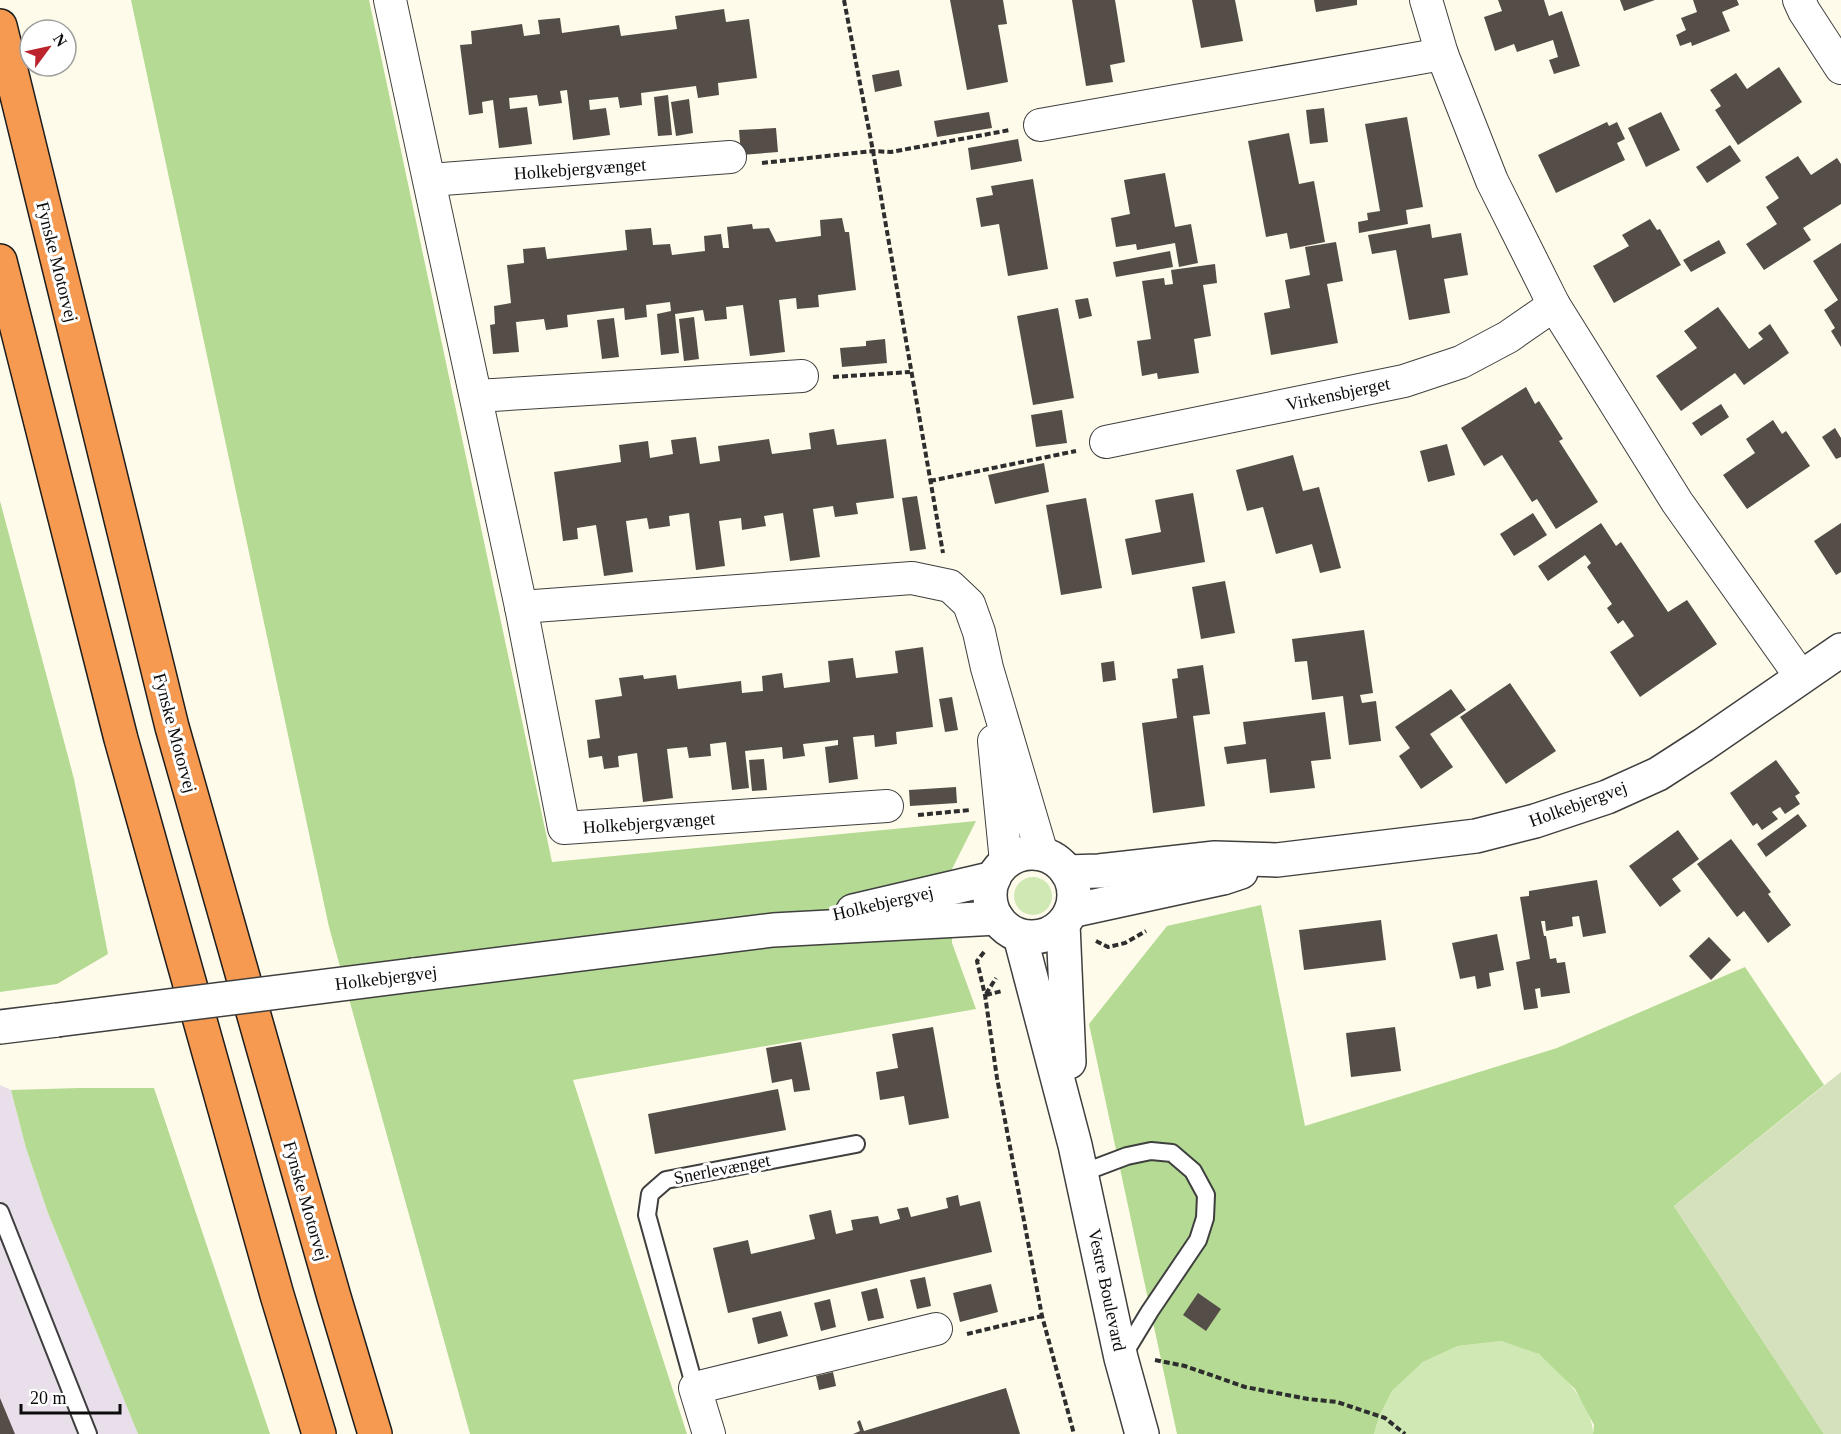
<svg xmlns="http://www.w3.org/2000/svg" width="1841" height="1434" font-family="Georgia,serif">
<style>
.industrial{fill:#e9dfeb}
.green{fill:#d0e9b4}
.forest{fill:#b4da93}
.cemetery{fill:#d5e0bc}
.building{fill:#544d48}
.lines{fill:none;stroke-linecap:round;stroke-linejoin:round}
.service-casing{stroke:#3f3f3f;stroke-width:20}
.minor-casing{stroke:#3f3f3f;stroke-width:34}
.tertiary-casing{stroke:#3f3f3f;stroke-width:36}
.motorway-casing{stroke:#1d1d1d;stroke-width:36}
.path{stroke:#2e2e2e;stroke-width:4;stroke-dasharray:6 3;stroke-linecap:butt}
.service{stroke:#fff;stroke-width:16}
.minor{stroke:#fff;stroke-width:32}
.tertiary{stroke:#fff;stroke-width:33}
.motorway{stroke:#f69a51;stroke-width:33}
.tertiary-bridge-casing{stroke:#3f3f3f;stroke-width:36;stroke-linecap:butt}
.tertiary-bridge{stroke:#fff;stroke-width:33}
.labels{text-anchor:middle;dominant-baseline:central;stroke-width:6;stroke-linejoin:round;paint-order:stroke}
.street-label{font-size:18px;fill:#0c0c0c;stroke:#fff}
</style>
<rect width="100%" height="100%" fill="#fffbea"/>
<polygon class="industrial" points="0,1085 11,1090 26,1148 48,1213 138,1434 0,1434"/>
<g class="green">
<circle cx="1033" cy="896" r="19"/>
<path d="M1501,1341C1513,1345 1530,1348 1540,1355C1561,1370 1594,1408 1593,1434H1374L1379,1417L1392,1391L1423,1362L1458,1346Z"/>
</g>
<g class="forest">
<polygon points="131,0 369,0 552,862 976,821 950,873 952,943 976,1009 573,1080 687,1434 470,1434 329,927"/>
<polygon points="0,501 74,779 108,954 57,984 0,992"/>
<polygon points="1261,905 1305,1126 1557,1048 1745,967 1824,1085 1674,1206 1824,1434 1593,1434 1594,1425 1575,1389 1539,1354 1501,1341 1458,1346 1423,1362 1392,1391 1379,1417 1374,1434 1177,1434 1089,1024 1167,926"/>
<polygon points="79,1088 154,1088 270,1434 138,1434 48,1213 26,1148 11,1090"/>
</g>
<polygon class="cemetery" points="1841,1072 1841,1434 1824,1434 1674,1206"/>
<g class="building">
<polygon points="950,0 1003,0 1007,24 998,25 1008,82 967,90"/>
<polygon points="1072,0 1115,0 1125,62 1110,65 1113,82 1086,86"/>
<polygon points="1192,0 1235,0 1243,41 1201,48"/>
<polygon points="1314,0 1357,0 1357,5 1316,12"/>
<polygon points="1498,0 1544,0 1549,16 1562,11 1580,66 1554,74 1549,60 1558,57 1553,40 1517,52 1514,44 1495,51 1484,17 1502,11"/>
<polygon points="1620,0 1655,0 1624,11"/>
<polygon points="1693,0 1737,0 1739,5 1722,12 1730,31 1692,46 1691,42 1680,46 1676,35 1686,30 1681,18 1697,12"/>
<polygon points="724,9 726,22 749,19 757,78 718,83 719,95 698,98 696,86 641,93 642,105 620,108 618,97 589,100 590,110 606,108 610,135 573,140 567,90 560,91 562,103 539,106 537,95 509,98 510,109 527,107 532,144 499,148 493,100 482,102 483,113 469,115 460,45 472,44 471,31 522,24 524,36 540,34 538,20 560,18 562,33 619,25 621,36 677,29 675,16"/>
<polygon points="1779,67 1802,102 1738,145 1715,110 1721,106 1710,90 1736,73 1747,89"/>
<polygon points="899,70 902,86 875,92 872,75"/>
<polygon points="668,95 672,135 658,136 654,97"/>
<polygon points="689,99 693,133 676,136 671,102"/>
<polygon points="1324,108 1328,142 1310,144 1306,110"/>
<polygon points="989,112 992,128 937,137 934,121"/>
<polygon points="1661,112 1680,150 1646,167 1628,128"/>
<polygon points="1407,117 1423,207 1406,210 1408,224 1359,233 1358,222 1368,220 1367,213 1380,211 1365,124"/>
<polygon points="1607,122 1609,126 1617,122 1625,139 1617,143 1625,160 1556,193 1538,155"/>
<polygon points="776,128 778,152 741,155 739,130"/>
<polygon points="1289,133 1299,184 1314,181 1325,242 1290,249 1287,233 1266,237 1248,141"/>
<polygon points="1018,139 1022,161 971,170 968,148"/>
<polygon points="1730,145 1741,161 1707,183 1696,167"/>
<polygon points="1798,156 1811,175 1837,158 1841,164 1841,204 1803,228 1811,240 1764,270 1746,244 1777,224 1766,207 1779,198 1765,177"/>
<polygon points="1165,173 1175,227 1191,224 1198,263 1179,267 1175,243 1137,250 1136,244 1116,247 1111,218 1130,214 1124,180"/>
<polygon points="1033,179 1048,269 1008,276 999,224 981,227 976,198 993,195 991,186"/>
<polygon points="842,218 845,232 849,232 856,290 818,295 819,307 797,309 796,298 779,300 785,352 750,356 743,305 726,307 727,319 705,321 703,310 675,314 679,353 661,355 657,314 671,311 670,302 646,305 647,317 625,320 624,308 567,315 568,327 546,330 544,319 516,322 519,352 493,354 490,325 495,324 494,306 511,303 507,265 524,263 523,249 545,247 547,259 627,250 625,230 651,228 653,245 670,244 672,255 705,251 704,236 721,234 723,248 729,248 727,227 752,224 753,229 769,228 776,242 821,236 820,220"/>
<polygon points="1650,219 1657,230 1660,229 1681,265 1614,303 1593,266 1629,246 1622,235"/>
<polygon points="1430,224 1432,238 1461,233 1468,275 1444,279 1450,313 1409,320 1396,250 1372,254 1368,235"/>
<polygon points="1719,240 1726,253 1691,272 1683,260"/>
<polygon points="1336,242 1343,281 1327,284 1338,343 1271,355 1264,313 1290,308 1285,280 1310,275 1305,247"/>
<polygon points="1841,243 1841,347 1831,331 1835,328 1824,310 1838,300 1813,261"/>
<polygon points="1170,251 1173,267 1116,277 1113,262"/>
<polygon points="1215,264 1217,283 1203,285 1211,336 1194,339 1199,373 1158,379 1157,373 1142,376 1137,341 1151,339 1142,281 1164,278 1165,285 1173,284 1171,270"/>
<polygon points="1088,298 1092,316 1079,319 1075,300"/>
<polygon points="1718,307 1749,349 1763,339 1758,333 1770,324 1789,353 1744,385 1735,373 1681,411 1656,376 1697,348 1684,331"/>
<polygon points="1058,308 1074,398 1033,405 1017,316"/>
<polygon points="694,317 699,359 684,361 679,319"/>
<polygon points="614,318 619,357 602,359 597,320"/>
<polygon points="885,339 887,363 842,367 840,348 866,346 866,341"/>
<polygon points="1526,387 1535,404 1539,401 1563,439 1559,441 1598,502 1556,529 1537,499 1532,502 1502,455 1484,466 1461,428"/>
<polygon points="1721,404 1729,417 1701,436 1692,423"/>
<polygon points="1062,410 1067,443 1036,447 1031,415"/>
<polygon points="1773,420 1782,434 1786,431 1810,466 1747,509 1723,475 1755,453 1746,439"/>
<polygon points="1835,428 1841,438 1841,457 1836,459 1822,437"/>
<polygon points="834,429 837,445 886,439 894,498 856,503 858,514 835,517 833,506 813,509 820,557 790,561 783,513 764,516 766,526 742,530 741,518 719,521 725,566 696,570 689,513 669,516 670,526 649,529 647,518 626,521 633,572 604,576 596,525 577,528 578,539 563,541 554,472 621,462 619,445 648,441 650,458 673,454 671,440 696,437 700,464 720,461 718,446 769,439 772,454 811,449 809,433"/>
<polygon points="1447,444 1455,475 1428,482 1420,451"/>
<polygon points="1293,455 1303,491 1319,487 1341,568 1320,573 1312,544 1276,554 1263,507 1247,511 1236,470"/>
<polygon points="1044,463 1049,492 995,504 988,475"/>
<polygon points="1193,493 1205,562 1132,575 1125,539 1161,532 1155,500"/>
<polygon points="917,496 926,549 910,551 902,498"/>
<polygon points="1086,498 1102,588 1061,595 1046,505"/>
<polygon points="1533,513 1547,535 1514,556 1500,534"/>
<polygon points="1601,523 1616,546 1621,542 1668,612 1687,600 1717,644 1640,697 1610,652 1634,636 1623,620 1618,624 1607,608 1612,604 1587,567 1591,563 1585,555 1548,581 1538,566"/>
<polygon points="1841,523 1841,572 1836,575 1814,541"/>
<polygon points="1225,581 1235,633 1201,639 1192,587"/>
<polygon points="1364,630 1373,693 1360,695 1362,703 1376,701 1381,741 1349,745 1343,696 1312,700 1307,661 1295,662 1292,639"/>
<polygon points="923,647 933,727 896,732 897,744 875,747 874,735 853,737 858,779 829,783 825,747 838,745 838,740 803,744 805,756 783,759 782,747 745,751 749,788 732,790 726,742 710,744 711,756 689,758 687,747 667,749 673,798 643,802 637,753 618,756 619,767 604,769 602,756 589,758 587,740 600,738 595,700 622,696 619,678 643,675 644,679 676,675 678,689 741,681 742,693 763,691 762,676 782,673 784,688 830,682 828,661 853,658 856,678 898,673 895,651"/>
<polygon points="1114,661 1116,680 1103,682 1101,663"/>
<polygon points="1203,665 1210,714 1193,716 1205,806 1153,813 1142,723 1177,718 1172,679 1178,678 1177,669"/>
<polygon points="1510,683 1556,751 1506,784 1460,717"/>
<polygon points="1451,689 1466,710 1430,734 1453,767 1421,789 1399,756 1410,748 1395,727"/>
<polygon points="952,697 958,730 945,732 939,699"/>
<polygon points="1325,712 1331,759 1311,761 1315,788 1270,793 1266,759 1227,764 1224,747 1246,744 1243,722"/>
<polygon points="764,759 767,790 752,791 749,760"/>
<polygon points="1776,760 1800,793 1795,796 1800,804 1785,814 1780,807 1772,812 1778,819 1762,830 1757,823 1753,826 1730,793"/>
<polygon points="956,787 957,803 910,806 909,790"/>
<polygon points="1798,814 1807,826 1766,857 1757,844"/>
<polygon points="1678,830 1699,859 1672,879 1681,891 1660,907 1629,866"/>
<polygon points="1731,839 1771,892 1768,894 1791,925 1768,943 1744,911 1737,917 1697,864"/>
<polygon points="1597,880 1606,933 1583,937 1579,916 1572,917 1573,926 1546,931 1545,921 1541,921 1544,936 1546,936 1550,959 1556,958 1557,963 1565,962 1570,993 1541,997 1540,988 1535,989 1538,1008 1524,1010 1516,962 1530,959 1520,897 1529,896 1529,891"/>
<polygon points="1381,920 1386,960 1304,970 1299,930"/>
<polygon points="1497,934 1504,970 1489,973 1491,986 1477,989 1475,976 1460,979 1452,943"/>
<polygon points="1709,937 1731,960 1711,980 1689,956"/>
<polygon points="933,1027 949,1118 909,1125 904,1096 880,1100 876,1072 898,1068 892,1034"/>
<polygon points="1395,1027 1401,1071 1351,1077 1346,1033"/>
<polygon points="801,1042 810,1090 794,1092 792,1079 772,1083 766,1048"/>
<polygon points="778,1089 786,1130 655,1154 648,1114"/>
<polygon points="958,1195 960,1206 980,1201 992,1252 728,1313 713,1248 748,1240 751,1254 815,1239 809,1215 831,1210 836,1234 853,1230 851,1220 878,1216 880,1224 900,1219 897,1209 908,1207 911,1217 948,1208 946,1198"/>
<polygon points="925,1277 931,1306 917,1309 910,1280"/>
<polygon points="991,1284 998,1312 960,1322 953,1293"/>
<polygon points="877,1288 884,1318 868,1321 861,1292"/>
<polygon points="1198,1293 1221,1309 1206,1331 1183,1315"/>
<polygon points="830,1299 836,1327 821,1331 814,1303"/>
<polygon points="781,1311 788,1336 758,1344 752,1318"/>
<polygon points="833,1372 836,1386 819,1390 816,1376"/>
<polygon points="1006,1388 1020,1434 853,1434 860,1431 857,1422 860,1420 864,1431"/>
<polygon points="0,1398 15,1434 0,1434"/>
</g>
<g class="lines">
<g class="service-casing">
<g id="service">
<polyline points="1082,1173 1127,1156 1151,1151 1172,1153 1193,1171 1206,1195 1205,1218 1198,1240 1150,1311 1122,1357"/>
<polyline points="0,1212 88,1434"/>
<polyline points="695,1388 647,1215 650,1194 666,1180 856,1144"/>
</g>
</g>
<g class="minor-casing">
<g id="minor">
<polyline points="390,0 521,607 564,828 887,806"/>
<polyline points="1426,0 1442,54 1492,181 1554,305 1677,502 1801,677"/>
<polyline points="1799,0 1804,11 1841,68"/>
<polyline points="1040,125 1442,54"/>
<polyline points="430,180 730,157"/>
<polyline points="476,396 802,376"/>
<polyline points="1106,442 1404,381 1461,362 1508,337 1554,305"/>
<polyline points="521,607 912,578 950,586 969,604 979,632 987,668 1042,854"/>
<polyline points="994,741 1006,862"/>
<polyline points="709,1434 695,1388 936,1329"/>
</g>
</g>
<g class="tertiary-casing">
<g id="tertiary">
<circle cx="1032" cy="895" r="42"/>
<polyline points="1067,872 1099,871 1215,858 1277,860 1476,836 1535,821 1607,797 1658,774 1703,745 1841,650"/>
<polyline points="853,911 994,878"/>
<polyline points="1071,911 1223,878 1241,872"/>
<polyline points="1063,924 1069,1062"/>
<polyline points="1020,936 1075,1145 1121,1358 1142,1434"/>
<polyline points="413,975 773,930 997,918"/>
<polyline points="0,1027 57,1020"/>
</g>
</g>
<g class="motorway-casing">
<g id="motorway">
<polyline points="0,26 172,727 334,1297 375,1434"/>
<polyline points="0,261 121,739 277,1295 319,1434"/>
</g>
</g>
<g class="path">
<polyline points="844,0 873,151 943,553"/>
<polyline points="762,163 873,151 891,152 1010,130"/>
<polyline points="833,377 910,372"/>
<polyline points="930,481 1076,451"/>
<polyline points="918,815 970,810"/>
<polyline points="1096,941 1108,947 1125,943 1146,931"/>
<polyline points="984,952 977,961 985,995 997,1078 1042,1316 1074,1434"/>
<polyline points="986,994 996,978"/>
<polyline points="986,995 1002,991"/>
<polyline points="967,1334 1042,1316"/>
<polyline points="1155,1360 1185,1366 1245,1387 1308,1399 1337,1402 1385,1418 1405,1434"/>
</g>
<use href="#service" class="service"/>
<use href="#minor" class="minor"/>
<use href="#tertiary" class="tertiary"/>
<use href="#motorway" class="motorway"/>
<g class="tertiary-bridge-casing">
<polyline id="tertiary-bridge" points="57,1020 413,975"/>
</g>
<use href="#tertiary-bridge" class="tertiary-bridge"/>
</g>
<g class="labels">
<g class="street-label">
<text transform="translate(580 169) rotate(-4)">Holkebjergvænget</text>
<text transform="translate(57 262) rotate(76)">Fynske Motorvej</text>
<text transform="translate(1338 394) rotate(-12)">Virkensbjerget</text>
<text transform="translate(175 733) rotate(75)">Fynske Motorvej</text>
<text transform="translate(1578 804) rotate(-20)">Holkebjergvej</text>
<text transform="translate(649 823) rotate(-4)">Holkebjergvænget</text>
<text transform="translate(883 903) rotate(-13)">Holkebjergvej</text>
<text transform="translate(386 978) rotate(-7)">Holkebjergvej</text>
<text transform="translate(722 1169) rotate(-11)">Snerlevænget</text>
<text transform="translate(306 1201) rotate(74)">Fynske Motorvej</text>
<text transform="translate(1107 1290) rotate(78)">Vestre Boulevard</text>
</g>
</g>
<g transform="translate(48 48) rotate(57)"><circle r="28" fill="#ffffff" stroke="#9e9e9e" stroke-width="1.5"/>
<path d="M0-4.5L10 22L0 15L-10 22Z" fill="#bd232c"/>
<text y="-9" font-size="16" font-weight="bold" text-anchor="middle" fill="#0c0c0c">N</text>
</g>
<path d="M21 1404v9h99v-9" fill="none" stroke="#0c0c0c" stroke-width="3"/>
<text x="30" y="1404" font-size="18" fill="#0c0c0c" stroke="#ffffff" stroke-width="4.5" paint-order="stroke">20 m</text>
</svg>
